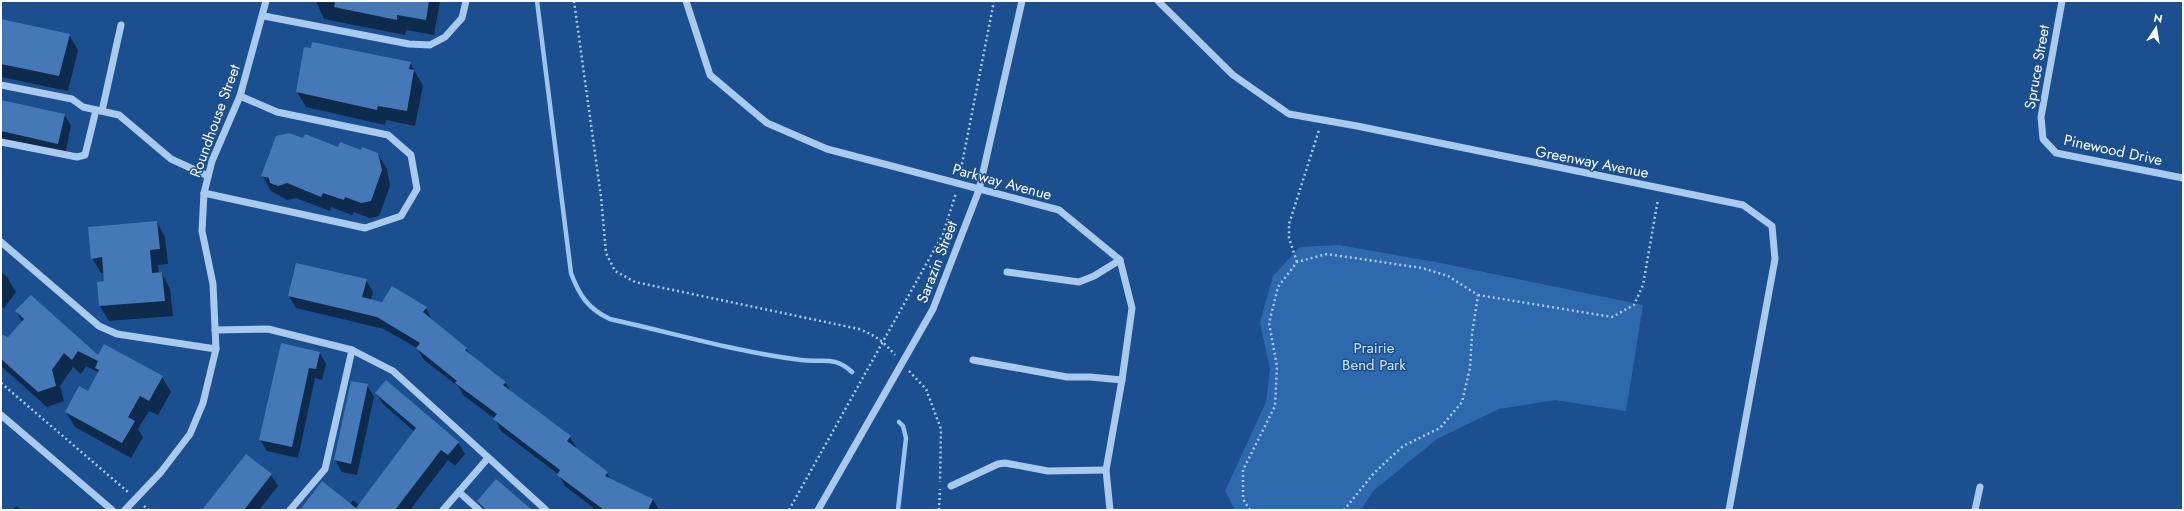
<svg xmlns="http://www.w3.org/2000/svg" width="2184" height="511" font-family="Jost,sans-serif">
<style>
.green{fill:#2e69ad}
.shadow{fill:#0007}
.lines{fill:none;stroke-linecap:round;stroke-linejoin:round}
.stream{stroke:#9cc4f0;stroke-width:4.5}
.building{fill:#4478b7}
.path{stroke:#a9c9ee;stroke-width:2.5;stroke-dasharray:2 3;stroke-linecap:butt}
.minor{stroke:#a9c9ee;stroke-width:7}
.labels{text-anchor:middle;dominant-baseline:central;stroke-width:3;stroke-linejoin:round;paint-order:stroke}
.street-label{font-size:15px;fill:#fff;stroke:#1b4f8f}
.park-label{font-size:15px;fill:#cfe3fa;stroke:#1b4f8f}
</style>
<rect width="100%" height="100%" fill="#1b4f8f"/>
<polygon class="green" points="1339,245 1441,263 1643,305 1626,411 1555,400 1499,409 1437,439 1373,491 1361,510 1235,510 1225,491 1266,402 1270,369 1260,322 1273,276 1300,247"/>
<g class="shadow">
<polygon points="316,1 440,1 434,35 406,30 405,35 324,19"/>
<polygon points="1,20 69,35 78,50 68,91 1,77"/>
<polygon points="410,63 423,86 415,126 386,120 385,125 306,107 297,92"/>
<polygon points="1,101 64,114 71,126 65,155 1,141"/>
<polygon points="304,139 339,148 378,154 387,169 390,186 379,216 370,218 354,212 352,215 331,207 330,211 296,198 287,200 271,191 262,175"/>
<polygon points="157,222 165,237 168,264 158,265 159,274 162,273 170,289 173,316 109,321 100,306 98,283 105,282 104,273 101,273 92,258"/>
<polygon points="1,272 7,277 16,292 4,308 1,306"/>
<polygon points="366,280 373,292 371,300 426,308 432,321 466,348 471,356 505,382 511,392 570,437 577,449 607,473 611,480 653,500 659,510 596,510 565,486 558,474 501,431 495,419 463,395 459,387 424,360 417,348 384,329 296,308 289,296"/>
<polygon points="16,311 98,357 162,377 171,392 158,415 149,411 138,429 143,437 131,458 75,427 66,412 88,393 98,372 86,366 81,374 73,367 60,386 64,401 47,407 1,366 1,335 8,338 22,322"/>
<polygon points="282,344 320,353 326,364 322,380 315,378 298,458 267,451 260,440"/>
<polygon points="352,382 367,385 374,397 357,475 342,472 335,460"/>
<polygon points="386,382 458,443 465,454 455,466 448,460 410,510 301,510 350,504 353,500 359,505 415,432 383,404 376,393"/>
<polygon points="271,475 278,486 259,510 203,510"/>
<polygon points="478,502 531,510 483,510"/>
<polygon points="16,506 22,510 13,510"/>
</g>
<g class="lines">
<g class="stream">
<path d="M537,1L571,273C579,295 588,309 610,319C673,333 737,352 801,360C822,363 834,355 852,372"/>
<polyline points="898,510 906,438 903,426 899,422"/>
</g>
</g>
<g class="building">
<polygon points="335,1 429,1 426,20 397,15 397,20 334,7"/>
<polygon points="1,19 70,34 59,76 1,64"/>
<polygon points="312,42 411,62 409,69 414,70 407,111 378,106 377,110 296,92 304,47 311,48"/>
<polygon points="1,100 65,114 58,144 1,131"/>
<polygon points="289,133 303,138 305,134 338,147 340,142 361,150 362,147 378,153 382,170 371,201 361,203 345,197 344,200 323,193 321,197 287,183 278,186 270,183 269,178 261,176 276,136"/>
<polygon points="157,221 160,249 150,250 152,273 162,272 165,301 99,306 97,282 104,281 102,257 91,259 88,227"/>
<polygon points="296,263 367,279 362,297 382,302 392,286 427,307 423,312 467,348 465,350 506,382 503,385 571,436 567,441 608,472 605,476 653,499 648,510 604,510 557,475 560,470 493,419 497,414 455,383 457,381 416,348 420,343 377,317 288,296"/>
<polygon points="31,295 98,355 104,344 163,376 149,401 140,396 128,417 135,421 122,443 65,412 79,386 88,391 99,370 95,368 98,361 78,351 72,360 64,353 52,370 56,386 38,392 1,359 1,334 8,337 24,319 15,311"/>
<polygon points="281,343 320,352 316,369 309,368 292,447 259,440"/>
<polygon points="386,380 459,442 448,455 441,450 395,510 300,510 322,481 356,508 416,428 375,393"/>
<polygon points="351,381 368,384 351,464 334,460"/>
<polygon points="246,454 272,474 244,510 202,510"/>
<polygon points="496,479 532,510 486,510 477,501"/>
</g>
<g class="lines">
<g class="path">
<path d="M574,1L601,197L606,253L615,271L635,282L859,329C875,335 884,342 895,355"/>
<polyline points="960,174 994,1"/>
<polyline points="1297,262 1289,238 1289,224 1319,130"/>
<polyline points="1478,295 1612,317 1634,305 1643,285 1658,199"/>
<polyline points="909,371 926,389 941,429 940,482"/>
<polyline points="1,383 128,492"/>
<polyline points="144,506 149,510"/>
<polyline points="789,510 943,234 956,193"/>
<polyline points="939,510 940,489"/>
<polyline points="1250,510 1243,499 1243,470 1275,406 1277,366 1269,323 1278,287 1297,262 1327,254 1422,268 1448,276 1478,295 1472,334 1470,368 1462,402 1440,428 1403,446 1374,473 1344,510"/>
</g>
<g class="minor">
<polyline points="686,1 710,75 767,123 827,149 1059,210 1120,260 1132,308 1122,380 1106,470 1110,510"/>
<polyline points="1158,1 1233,75 1289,114 1357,126 1743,205 1772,226 1775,259 1729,510"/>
<polyline points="2062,1 2041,117 2043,139 2056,153 2183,178"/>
<polyline points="264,16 409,44 430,45 445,37 462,18 466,1"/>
<polyline points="1,85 72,99 83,107 119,115 171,159 208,176"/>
<polyline points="102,111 121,25"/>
<polyline points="1,142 77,157 85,155 96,110"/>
<polyline points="204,193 365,228 401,216 417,189 411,155 388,135 277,112 240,96"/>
<polyline points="1,242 99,326 117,334 216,349"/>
<polyline points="1007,272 1079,282 1094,276 1120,260"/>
<polyline points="215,330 268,329 352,350 393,371 546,510"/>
<polyline points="973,360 1067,377 1090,377 1122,380"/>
<polyline points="1,415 112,510"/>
<polyline points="951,486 998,464 1005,463 1048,471 1106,470"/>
<polyline points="459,492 479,510"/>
<polyline points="125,510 161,472 190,434 203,403 216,349 213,284 202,231 204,193 212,161 240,96 266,1"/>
<polyline points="290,510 325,469 352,350"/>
<polyline points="443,510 488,458"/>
<polyline points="818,510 933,309 979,190 1022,1"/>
<polyline points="1975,510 1980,487"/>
</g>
</g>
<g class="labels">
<g class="street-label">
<text transform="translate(2037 67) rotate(-80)">Spruce Street</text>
<text transform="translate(215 121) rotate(-70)">Roundhouse Street</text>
<text transform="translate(2113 150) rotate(12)">Pinewood Drive</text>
<text transform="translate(1592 162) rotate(11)">Greenway Avenue</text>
<text transform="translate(1002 182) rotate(15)">Parkway Avenue</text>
<text transform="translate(937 262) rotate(-69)">Sarazin Street</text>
</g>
<g class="park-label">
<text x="1374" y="348">Prairie<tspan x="1374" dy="17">Bend Park</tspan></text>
</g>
</g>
<rect width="2184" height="511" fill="none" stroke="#ffffff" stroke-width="4"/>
<g transform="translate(2156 28) rotate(12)" stroke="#1b4f8f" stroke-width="3" paint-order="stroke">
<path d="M0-3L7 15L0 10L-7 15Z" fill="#ffffff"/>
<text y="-6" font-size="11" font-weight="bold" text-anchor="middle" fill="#ffffff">N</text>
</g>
</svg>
